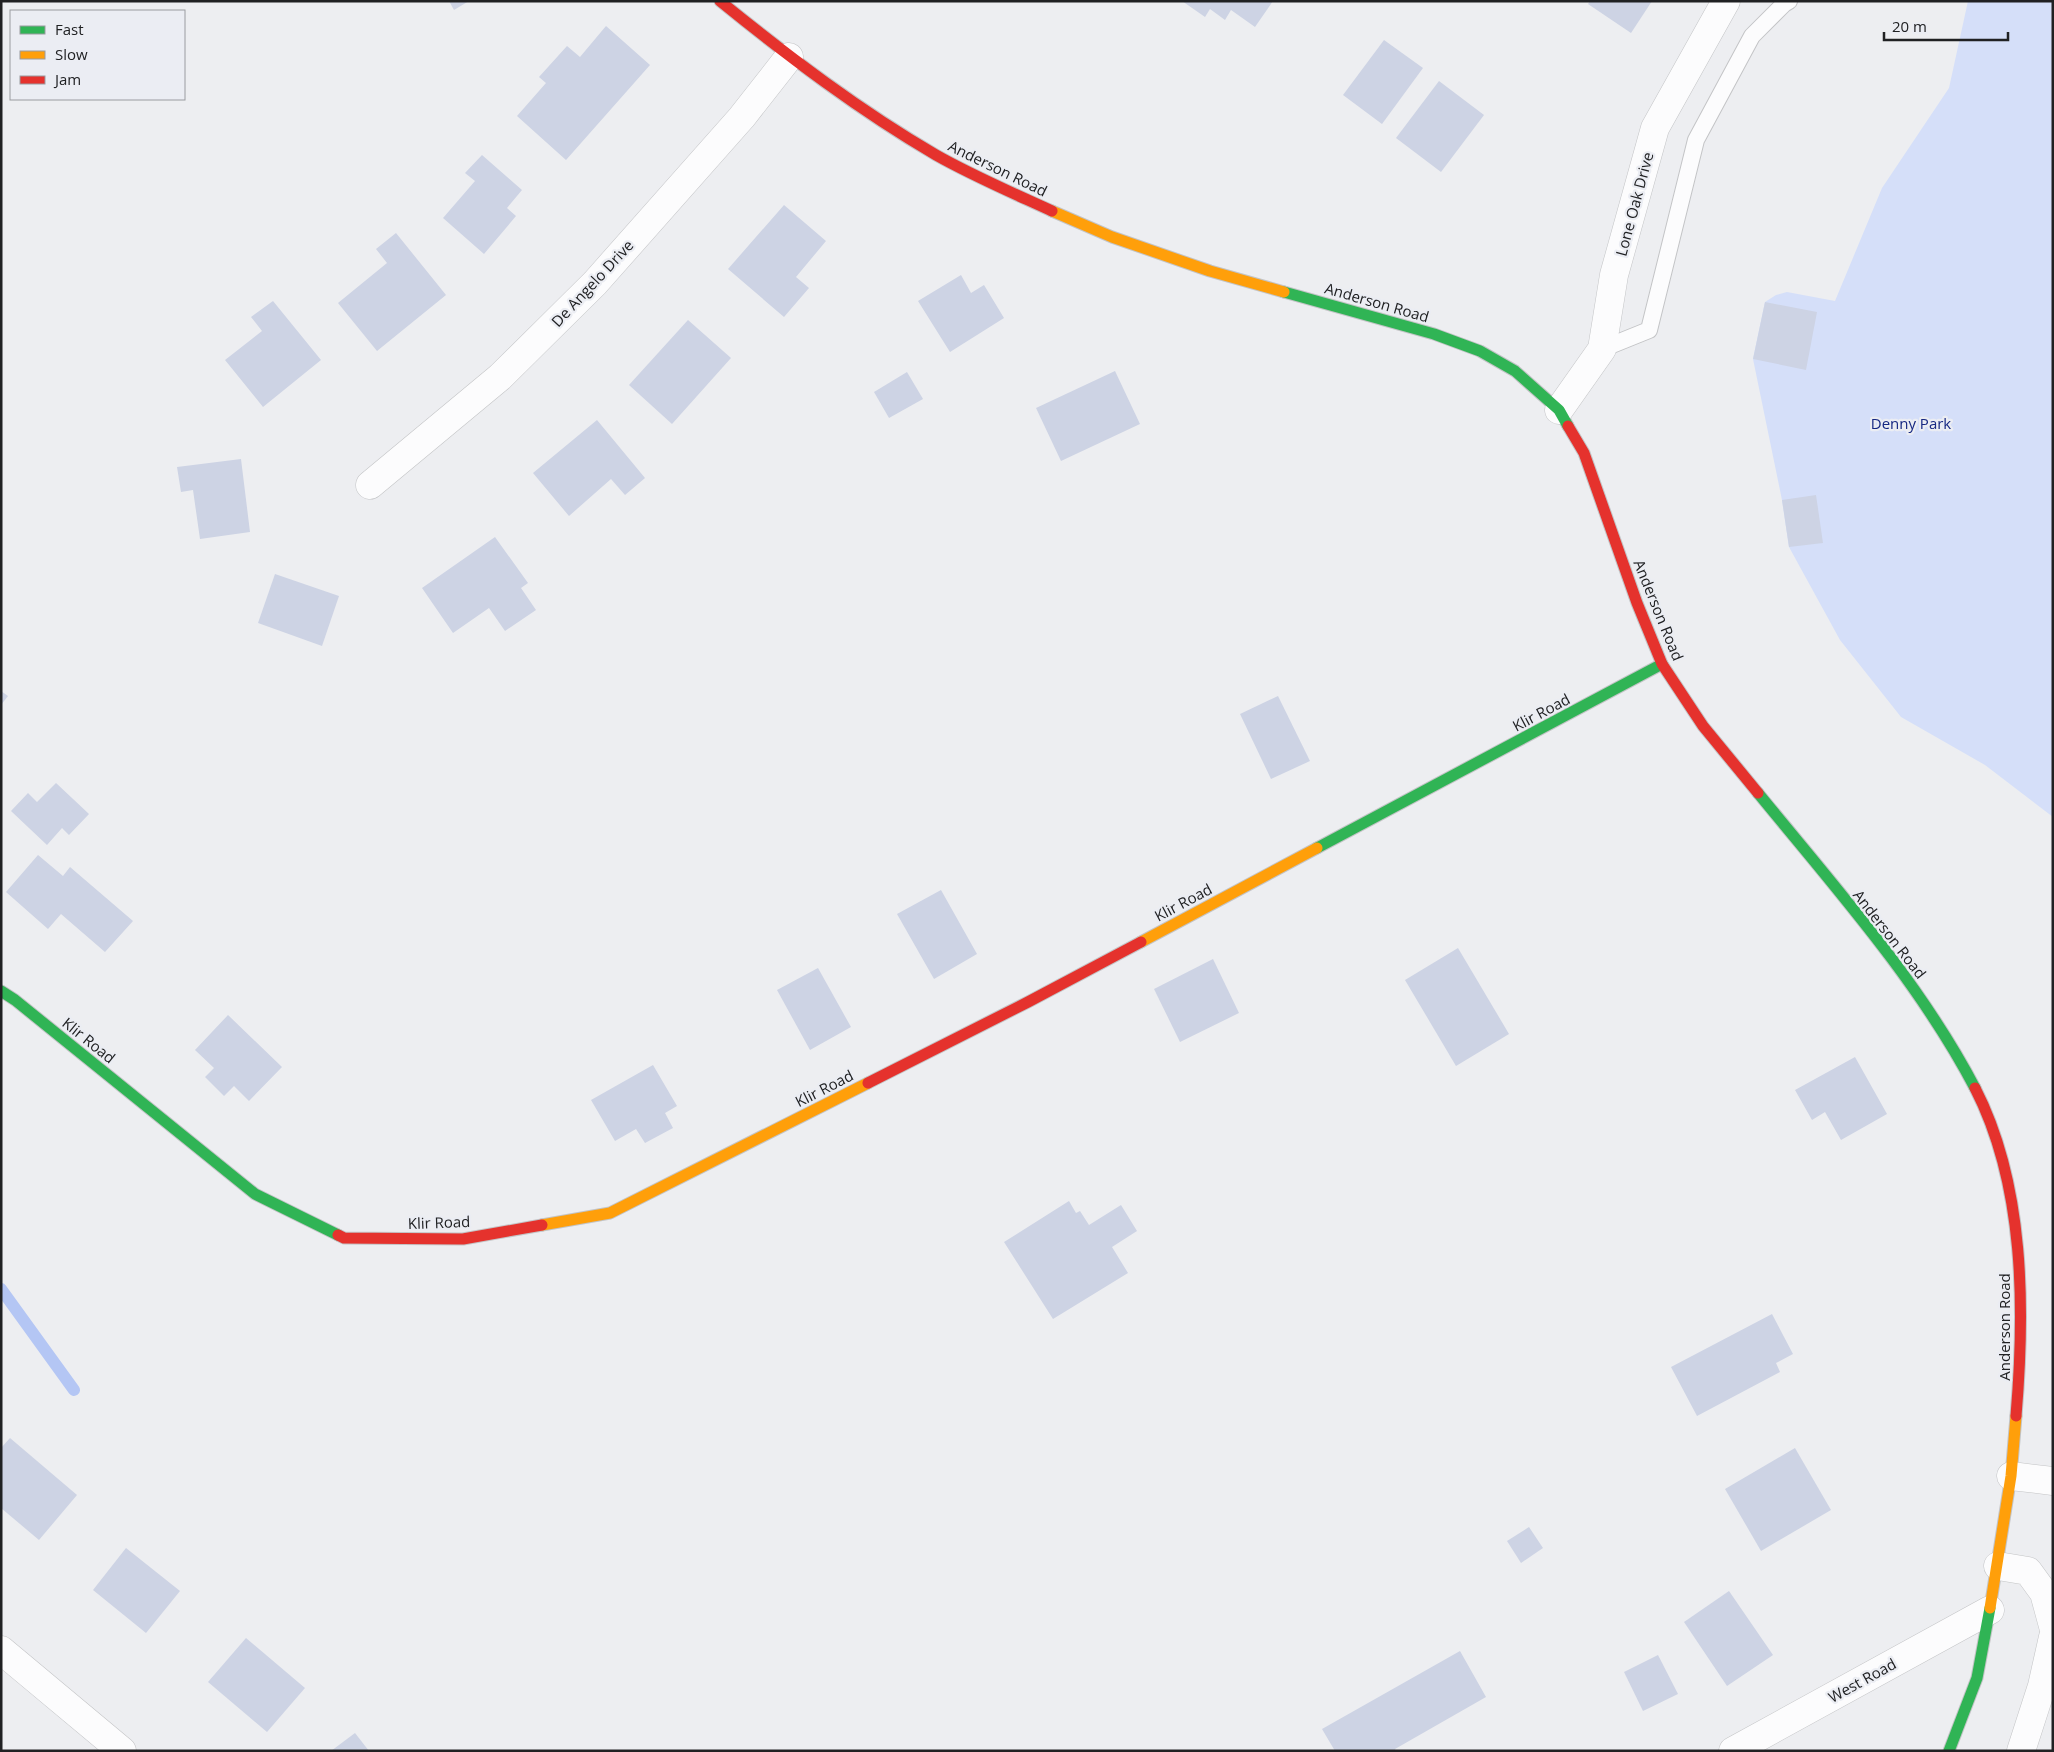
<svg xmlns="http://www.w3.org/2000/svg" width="2054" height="1752" font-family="'Open Sans',sans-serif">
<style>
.green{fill:#d5dff9}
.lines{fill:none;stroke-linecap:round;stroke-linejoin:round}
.stream{stroke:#b4c6f4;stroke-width:12}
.building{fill:#cdd3e4}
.lane-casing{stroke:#c3c4c6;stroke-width:18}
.street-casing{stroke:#c3c4c6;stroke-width:29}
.fast-casing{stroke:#c3c4c6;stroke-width:13}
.slow-casing{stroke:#c3c4c6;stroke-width:13}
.jam-casing{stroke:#c3c4c6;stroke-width:13}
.lane{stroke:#fcfcfd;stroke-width:16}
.street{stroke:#fcfcfd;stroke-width:28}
.fast{stroke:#30b455;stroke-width:11}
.slow{stroke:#ff9f0a;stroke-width:11}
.jam{stroke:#e5322d;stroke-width:11}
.labels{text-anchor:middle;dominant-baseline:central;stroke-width:4.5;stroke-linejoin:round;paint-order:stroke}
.street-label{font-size:15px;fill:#202123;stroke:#ebedf3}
.park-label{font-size:15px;fill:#162882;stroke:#ebedf3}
</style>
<rect width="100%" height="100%" fill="#edeef1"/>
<polygon class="green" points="1968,1 2053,1 2053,817 1985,765 1901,717 1840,640 1789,547 1782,500 1753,359 1765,302 1776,295 1787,292 1835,301 1882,188 1949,88"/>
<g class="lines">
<polyline class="stream" points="1,1289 74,1390"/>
</g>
<g class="building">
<polygon points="449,1 469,1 454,10"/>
<polygon points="1182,1 1273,1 1255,27 1231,10 1225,20 1210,9 1205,17"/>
<polygon points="1590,1 1652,1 1631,33 1588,4"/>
<polygon points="606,26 650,65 566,160 517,116 546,83 539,77 567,46 580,57"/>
<polygon points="1384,40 1423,68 1382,124 1343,95"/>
<polygon points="1439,81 1484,115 1441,172 1396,138"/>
<polygon points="482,155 522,190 507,208 516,216 484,254 443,218 475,181 465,173"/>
<polygon points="784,205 826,241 796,277 809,288 784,317 728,269"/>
<polygon points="396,233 446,295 377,351 338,303 387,263 376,249"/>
<polygon points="961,275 971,293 984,285 1004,318 950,352 918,301"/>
<polygon points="273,301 321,360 263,407 225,360 262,331 251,317"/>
<polygon points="1765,302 1817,312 1806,370 1753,359"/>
<polygon points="688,320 731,358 672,424 629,385"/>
<polygon points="1115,371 1140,424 1061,461 1036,408"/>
<polygon points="907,372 923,399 889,418 874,392"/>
<polygon points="597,420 645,478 625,495 611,479 569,516 533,473"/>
<polygon points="241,459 250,532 200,539 193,490 181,492 177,467"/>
<polygon points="1816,495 1823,543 1789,547 1782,500"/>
<polygon points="495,537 528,583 521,588 536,610 505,631 489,608 453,633 422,588"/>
<polygon points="275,574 339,596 322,646 258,623"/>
<polygon points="1,691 8,696 1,705"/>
<polygon points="1278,696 1310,761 1271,779 1240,714"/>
<polygon points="56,783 89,814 69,835 62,828 47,845 11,811 28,793 37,802"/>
<polygon points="38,855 63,876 70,867 133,921 105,952 61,914 48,929 6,892"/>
<polygon points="941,890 977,954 934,979 897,914"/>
<polygon points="1458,948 1509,1034 1456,1066 1405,980"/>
<polygon points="1213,959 1239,1013 1180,1042 1154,989"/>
<polygon points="818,968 851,1027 810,1050 777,990"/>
<polygon points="228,1015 282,1067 249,1101 234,1086 224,1096 205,1077 214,1068 195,1050"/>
<polygon points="1855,1057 1887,1114 1841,1140 1825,1112 1812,1120 1795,1090"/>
<polygon points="653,1065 677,1106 665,1113 673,1128 645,1143 636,1129 615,1141 591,1100"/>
<polygon points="1069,1201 1076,1213 1080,1211 1089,1225 1121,1205 1137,1231 1112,1247 1128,1273 1053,1319 1004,1242"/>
<polygon points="1772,1314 1793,1354 1776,1363 1780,1372 1697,1416 1671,1367"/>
<polygon points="10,1438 77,1495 39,1540 1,1508 1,1448"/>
<polygon points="1795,1448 1831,1510 1761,1551 1725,1489"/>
<polygon points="1529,1527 1543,1548 1521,1563 1507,1541"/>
<polygon points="126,1548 180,1591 146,1633 93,1590"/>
<polygon points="1729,1591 1773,1655 1727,1686 1684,1622"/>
<polygon points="246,1638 305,1688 267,1732 208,1682"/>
<polygon points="1460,1651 1486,1697 1395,1749 1396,1751 1335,1751 1322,1729"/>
<polygon points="1658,1655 1678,1694 1643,1711 1624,1672"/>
<polygon points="355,1733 369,1751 331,1751"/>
</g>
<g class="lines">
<g class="lane-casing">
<polyline id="lane" points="1602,349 1649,330 1696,140 1752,36 1784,4 1789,1"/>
</g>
<g class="street-casing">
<g id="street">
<polyline points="1559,410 1602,349 1614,275 1655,128 1726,1"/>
<polyline points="370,485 500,377 595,283 742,117 789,57"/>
<polyline points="2011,1476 2053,1481"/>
<polyline points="1998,1566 2028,1571 2044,1593 2053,1626"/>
<polyline points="1,1650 122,1751"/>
<polyline points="1733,1751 1990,1610"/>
<polyline points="2021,1751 2042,1686 2053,1637"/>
</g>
</g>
<g class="fast-casing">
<g id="fast">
<polyline points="1284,292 1434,334 1480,351 1515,371 1559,410 1568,426"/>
<path d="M1758,793C1834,886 1919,981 1975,1088"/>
<polyline points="1317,848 1662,664"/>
<polyline points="1,991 15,1000 255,1194 338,1235"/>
<polyline points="1949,1751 1977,1678 1990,1608"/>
</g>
</g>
<g class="slow-casing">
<g id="slow">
<polyline points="1052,211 1112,237 1210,271 1284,292"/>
<polyline points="1141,942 1317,848"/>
<polyline points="542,1225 610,1213 868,1083"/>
<polyline points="1990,1608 2011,1476 2016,1416"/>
</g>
</g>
<g class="jam-casing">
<g id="jam">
<path d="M720,1C789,57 859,110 936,155C973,176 1013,193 1052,211"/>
<polyline points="1568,426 1584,453 1637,603 1662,664 1703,726 1758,793"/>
<polyline points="868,1083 1028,1002 1141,942"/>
<path d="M1975,1088C2025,1185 2025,1309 2016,1416"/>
<polyline points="338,1235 344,1238 463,1239 542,1225"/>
</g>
</g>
<use href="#lane" class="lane"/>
<use href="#street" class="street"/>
<use href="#fast" class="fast"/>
<use href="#slow" class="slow"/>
<use href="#jam" class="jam"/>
</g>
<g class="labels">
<g class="street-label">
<text transform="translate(998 168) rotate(26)">Anderson Road</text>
<text transform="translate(1634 204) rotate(-75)">Lone Oak Drive</text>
<text transform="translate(592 283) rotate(-47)">De Angelo Drive</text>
<text transform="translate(1377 302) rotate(16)">Anderson Road</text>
<text transform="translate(1659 610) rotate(68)">Anderson Road</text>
<text transform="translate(1541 712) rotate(-28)">Klir Road</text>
<text transform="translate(1183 902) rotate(-28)">Klir Road</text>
<text transform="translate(1890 934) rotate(52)">Anderson Road</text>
<text transform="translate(89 1040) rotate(39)">Klir Road</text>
<text transform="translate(824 1088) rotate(-27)">Klir Road</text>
<text transform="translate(439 1222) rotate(-2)">Klir Road</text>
<text transform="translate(2004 1327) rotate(-90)">Anderson Road</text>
<text transform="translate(1862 1680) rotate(-29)">West Road</text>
</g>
<g class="park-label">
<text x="1911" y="423">Denny Park</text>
</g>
</g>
<rect width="2054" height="1752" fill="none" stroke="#202123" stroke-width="5"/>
<rect x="10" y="10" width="175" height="90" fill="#ebedf3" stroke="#9a9ba0"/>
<rect x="20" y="26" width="25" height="8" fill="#30b455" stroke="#9a9ba0"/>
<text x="55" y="35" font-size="15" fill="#202123">Fast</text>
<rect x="20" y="51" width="25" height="8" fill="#ff9f0a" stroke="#9a9ba0"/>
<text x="55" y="60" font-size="15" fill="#202123">Slow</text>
<rect x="20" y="76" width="25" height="8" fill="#e5322d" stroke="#9a9ba0"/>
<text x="55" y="85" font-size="15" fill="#202123">Jam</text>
<path d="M1884 32v8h124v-8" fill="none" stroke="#202123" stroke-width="2.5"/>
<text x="1892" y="32" font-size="15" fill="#202123" stroke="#ebedf3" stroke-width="4" paint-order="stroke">20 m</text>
</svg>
